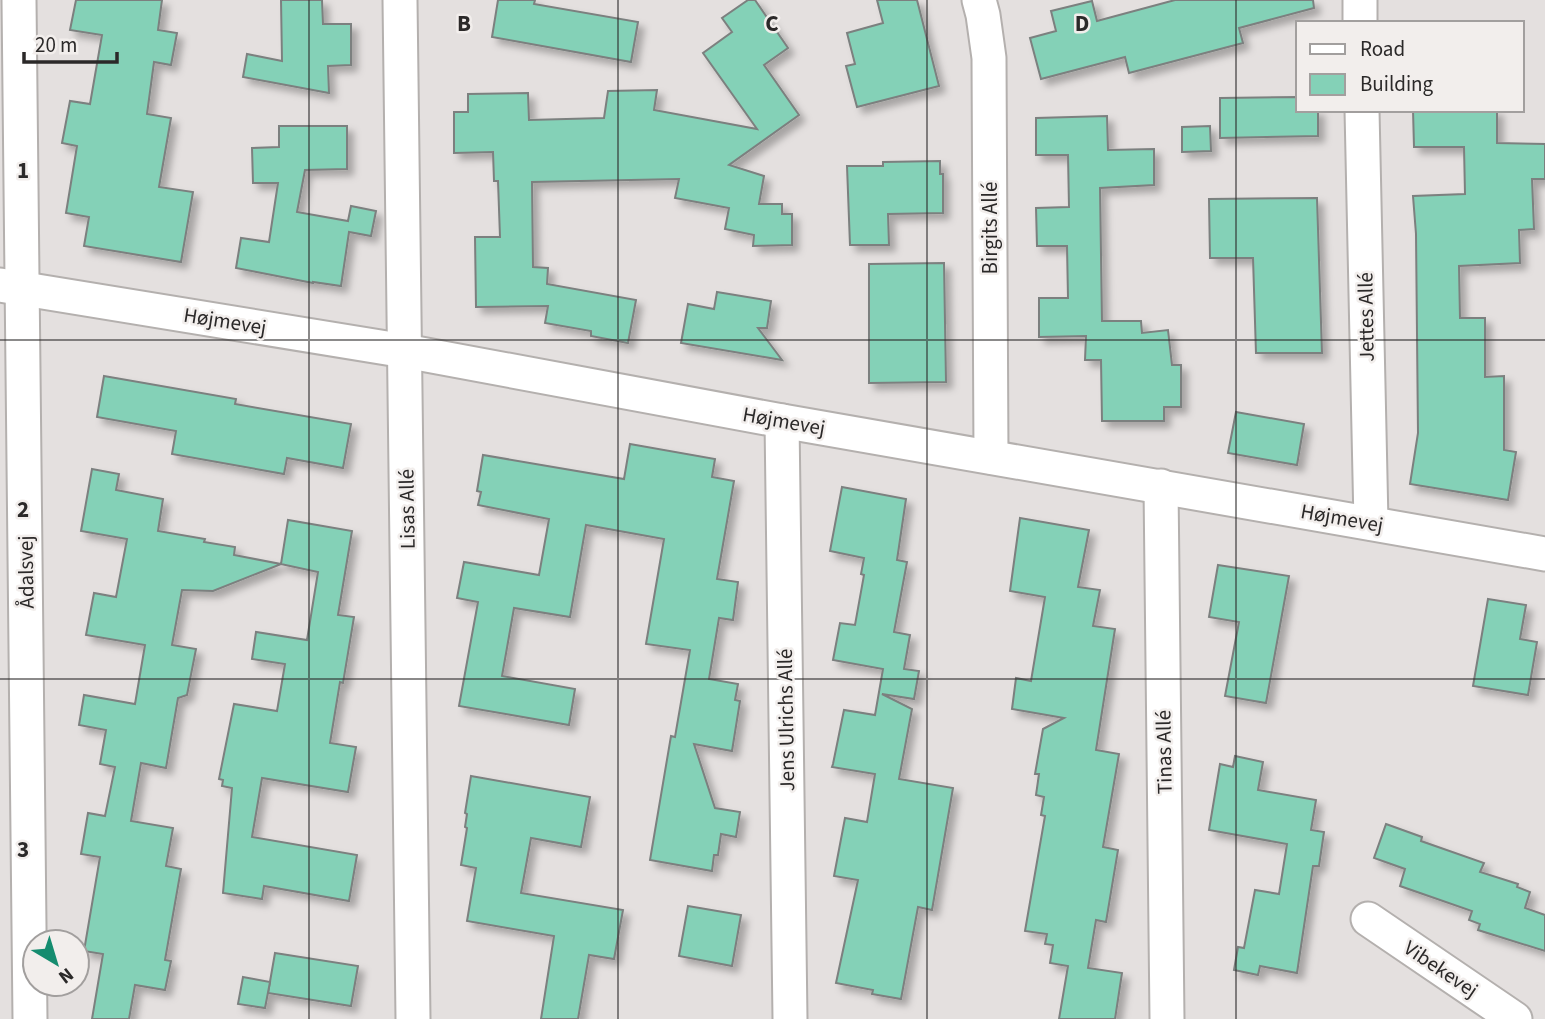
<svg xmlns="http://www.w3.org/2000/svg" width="1545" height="1019" font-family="'Source Sans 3',sans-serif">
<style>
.building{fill:#84d1b7;stroke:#7c807f;stroke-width:2;filter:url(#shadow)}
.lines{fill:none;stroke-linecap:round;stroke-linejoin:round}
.minor-casing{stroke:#b4b0ae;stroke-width:37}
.minor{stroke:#fff;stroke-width:33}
.grid{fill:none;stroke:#2b2929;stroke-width:2;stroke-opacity:0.55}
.labels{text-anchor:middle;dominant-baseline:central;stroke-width:5;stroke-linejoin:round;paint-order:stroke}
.street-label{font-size:21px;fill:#2b2929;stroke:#f2eeec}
.grid-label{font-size:23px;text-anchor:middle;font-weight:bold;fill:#2b2929;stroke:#f2eeec;stroke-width:5;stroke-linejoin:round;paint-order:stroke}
</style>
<defs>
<filter id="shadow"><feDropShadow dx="6" dy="6" stdDeviation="3.5" flood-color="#0004"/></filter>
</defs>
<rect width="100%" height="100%" fill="#e4e0df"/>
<g class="building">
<polygon points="76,0 162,0 158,30 177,33 171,65 154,62 147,114 171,118 159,187 193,192 181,262 84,246 89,217 66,213 77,146 62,143 70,101 90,104 102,35 70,30"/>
<polygon points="281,0 322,0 323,24 351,24 351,65 328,66 329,93 243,77 247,54 282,61"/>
<polygon points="498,0 535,0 534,4 638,22 631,62 492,37"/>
<polygon points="748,0 755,0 788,48 764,65 799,115 729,165 764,176 759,204 782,204 782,214 792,214 792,245 753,246 754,235 725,229 729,208 675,198 679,179 532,182 533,267 548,268 547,284 636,300 628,343 591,336 591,331 545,323 548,306 476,307 475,237 500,237 498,181 494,181 493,152 454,153 454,112 468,112 468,94 528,93 529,120 604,118 608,91 657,90 654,110 757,129 703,53 732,32 722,18"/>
<polygon points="877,0 917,0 939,86 857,107 846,66 855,64 847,33 883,23"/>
<polygon points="1175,0 1313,0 1314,8 1239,28 1243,43 1129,73 1125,57 1041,79 1030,38 1056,31 1051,11 1092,1 1097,21"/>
<polygon points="1298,97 1298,110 1318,110 1318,136 1220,138 1220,98"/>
<polygon points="1413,110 1497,110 1497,143 1545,144 1545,179 1532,179 1534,229 1519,230 1520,263 1459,266 1460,318 1485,318 1485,377 1504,376 1504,450 1516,452 1508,500 1410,484 1418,433 1416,234 1413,196 1465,194 1464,147 1414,147"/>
<polygon points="1107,116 1108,150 1154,149 1154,185 1100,188 1102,321 1141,321 1142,333 1168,330 1172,365 1181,365 1181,407 1164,407 1164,421 1102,421 1101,360 1085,360 1086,336 1039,337 1039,298 1068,298 1067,246 1037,246 1036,208 1069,207 1068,155 1036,155 1036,118"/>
<polygon points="279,126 347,126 347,169 305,170 297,212 348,221 351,206 376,211 371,236 349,232 341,286 313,282 313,283 236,268 241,238 269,242 278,183 253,183 252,148 279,147"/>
<polygon points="1210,126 1211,151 1182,152 1182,127"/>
<polygon points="940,161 940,174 943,174 943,213 888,214 889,245 850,245 847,166 883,166 883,162"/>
<polygon points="1317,198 1322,353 1256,353 1253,258 1210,258 1209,199"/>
<polygon points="944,263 946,382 869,383 869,264"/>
<polygon points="717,292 771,301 767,328 758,328 782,360 681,343 688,304 714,309"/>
<polygon points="104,376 236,399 235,404 351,424 343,468 287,458 284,474 172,454 176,431 97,417"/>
<polygon points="1236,412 1304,424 1297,465 1228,453"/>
<polygon points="630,444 715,459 712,477 734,481 717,579 738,582 733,620 719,618 709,679 738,684 735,700 740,701 732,751 694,744 715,808 740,812 736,837 721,834 718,855 714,855 712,871 650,860 671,736 675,737 690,650 646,644 664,539 586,525 570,617 514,608 502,676 575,689 569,725 459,706 478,602 457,598 464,562 539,575 549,519 478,505 481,492 477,491 483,455 624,479"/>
<polygon points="92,469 119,474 116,490 163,499 158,531 205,539 204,542 235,547 234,555 281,564 288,520 352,531 338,615 354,617 343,683 340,682 330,743 356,747 348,792 262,778 252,837 357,855 349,901 264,886 262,899 223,893 232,788 222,786 223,780 219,779 234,704 277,711 285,664 252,659 256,632 307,640 318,572 281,564 213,591 182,590 172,645 196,649 187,695 178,698 166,768 141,763 131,821 173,828 166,866 181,869 165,960 171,961 165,990 135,985 129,1019 92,1019 103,954 84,951 100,857 81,854 88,813 105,816 115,767 100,764 106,730 79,725 84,695 135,704 145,645 86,635 94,593 116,597 127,539 81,531"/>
<polygon points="842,487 906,499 897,560 907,562 894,632 910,635 904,669 919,671 914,699 882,694 912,709 899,779 953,788 932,910 918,907 901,999 872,994 873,990 836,983 858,880 834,876 845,818 867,822 875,774 832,767 833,764 844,710 875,715 883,669 833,660 840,623 855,625 864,575 861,574 864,558 830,551"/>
<polygon points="1020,518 1089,530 1078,587 1100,590 1093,626 1115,629 1096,750 1119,754 1103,847 1118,850 1106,922 1096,920 1088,968 1122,973 1115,1019 1059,1019 1068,966 1050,963 1053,945 1045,944 1047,934 1025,931 1045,816 1041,815 1044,797 1036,795 1039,774 1035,774 1043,729 1064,718 1012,709 1016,678 1031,681 1045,597 1010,591"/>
<polygon points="1218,565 1289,576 1266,703 1225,696 1239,622 1209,617"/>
<polygon points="1488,599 1526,605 1520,639 1537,642 1528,695 1473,686"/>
<polygon points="1235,756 1263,762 1258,790 1316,800 1311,830 1324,832 1319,866 1313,866 1297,973 1260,966 1258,975 1234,970 1238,947 1244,948 1255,890 1279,894 1287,844 1209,830 1220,764 1233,767"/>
<polygon points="471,776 590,797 581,847 531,838 521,893 623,910 614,959 589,955 578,1019 541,1019 554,936 467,921 476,868 461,865 467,828 465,827 467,814 465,813"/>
<polygon points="1386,824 1422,837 1421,841 1484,863 1480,872 1518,884 1517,887 1530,892 1525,908 1545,915 1545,951 1478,930 1480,924 1469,920 1472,911 1400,886 1405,869 1374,858"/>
<polygon points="688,906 741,915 732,966 679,956"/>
<polygon points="275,953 358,966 351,1006 268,993"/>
<polygon points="243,977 270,982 265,1008 238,1004"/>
</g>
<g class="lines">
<g class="minor-casing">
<g id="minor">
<polyline points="19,0 30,1019"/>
<polyline points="400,0 413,1019"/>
<polyline points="979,0 983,15 989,58 991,457"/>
<polyline points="1360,0 1360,23"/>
<polyline points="1362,110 1371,523"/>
<polyline points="0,285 405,351 782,421 1545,554"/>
<polyline points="782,421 790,1019"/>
<polyline points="1161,486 1167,1019"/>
<polyline points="1368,919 1515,1019"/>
</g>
</g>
<use href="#minor" class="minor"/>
</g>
<path class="grid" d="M309,0V1019M618,0V1019M927,0V1019M1236,0V1019M0,340H1545M0,679H1545"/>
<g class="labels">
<g class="street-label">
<text transform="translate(990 228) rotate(-90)">Birgits Allé</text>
<text transform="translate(1366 317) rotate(-91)">Jettes Allé</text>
<text transform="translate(225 321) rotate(9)">Højmevej</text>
<text transform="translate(784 421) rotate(10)">Højmevej</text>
<text transform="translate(407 509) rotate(-91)">Lisas Allé</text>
<text transform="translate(1342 518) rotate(10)">Højmevej</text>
<text transform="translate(26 572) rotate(-91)">Ådalsvej</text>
<text transform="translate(786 720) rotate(-91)">Jens Ulrichs Allé</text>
<text transform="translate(1164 752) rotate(-91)">Tinas Allé</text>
<text transform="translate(1441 969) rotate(34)">Vibekevej</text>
</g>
</g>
<g class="grid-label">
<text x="464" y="31">B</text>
<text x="772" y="31">C</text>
<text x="1082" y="31">D</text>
<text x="23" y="178">1</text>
<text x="23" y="517">2</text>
<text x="23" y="857">3</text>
</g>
<rect x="1296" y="21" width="228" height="91" fill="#f2eeec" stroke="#a29f9e" stroke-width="2"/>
<rect x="1310" y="44" width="35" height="10" fill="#ffffff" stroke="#a29f9e" stroke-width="2"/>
<text x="1360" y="56" font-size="21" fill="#2b2929">Road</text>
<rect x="1310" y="74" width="35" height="21" fill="#84d1b7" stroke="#a29f9e" stroke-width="2"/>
<text x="1360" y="91" font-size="21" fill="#2b2929">Building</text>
<g transform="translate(56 963) rotate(142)"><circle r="33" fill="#f2eeec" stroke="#a29f9e" stroke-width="2"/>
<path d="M0-5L12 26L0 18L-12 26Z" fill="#158c6f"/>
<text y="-10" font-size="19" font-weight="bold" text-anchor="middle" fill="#2b2929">N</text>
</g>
<path d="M24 52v10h93v-10" fill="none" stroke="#2b2929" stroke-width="3.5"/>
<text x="35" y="52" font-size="21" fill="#2b2929" stroke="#f2eeec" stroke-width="5" paint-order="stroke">20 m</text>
</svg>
